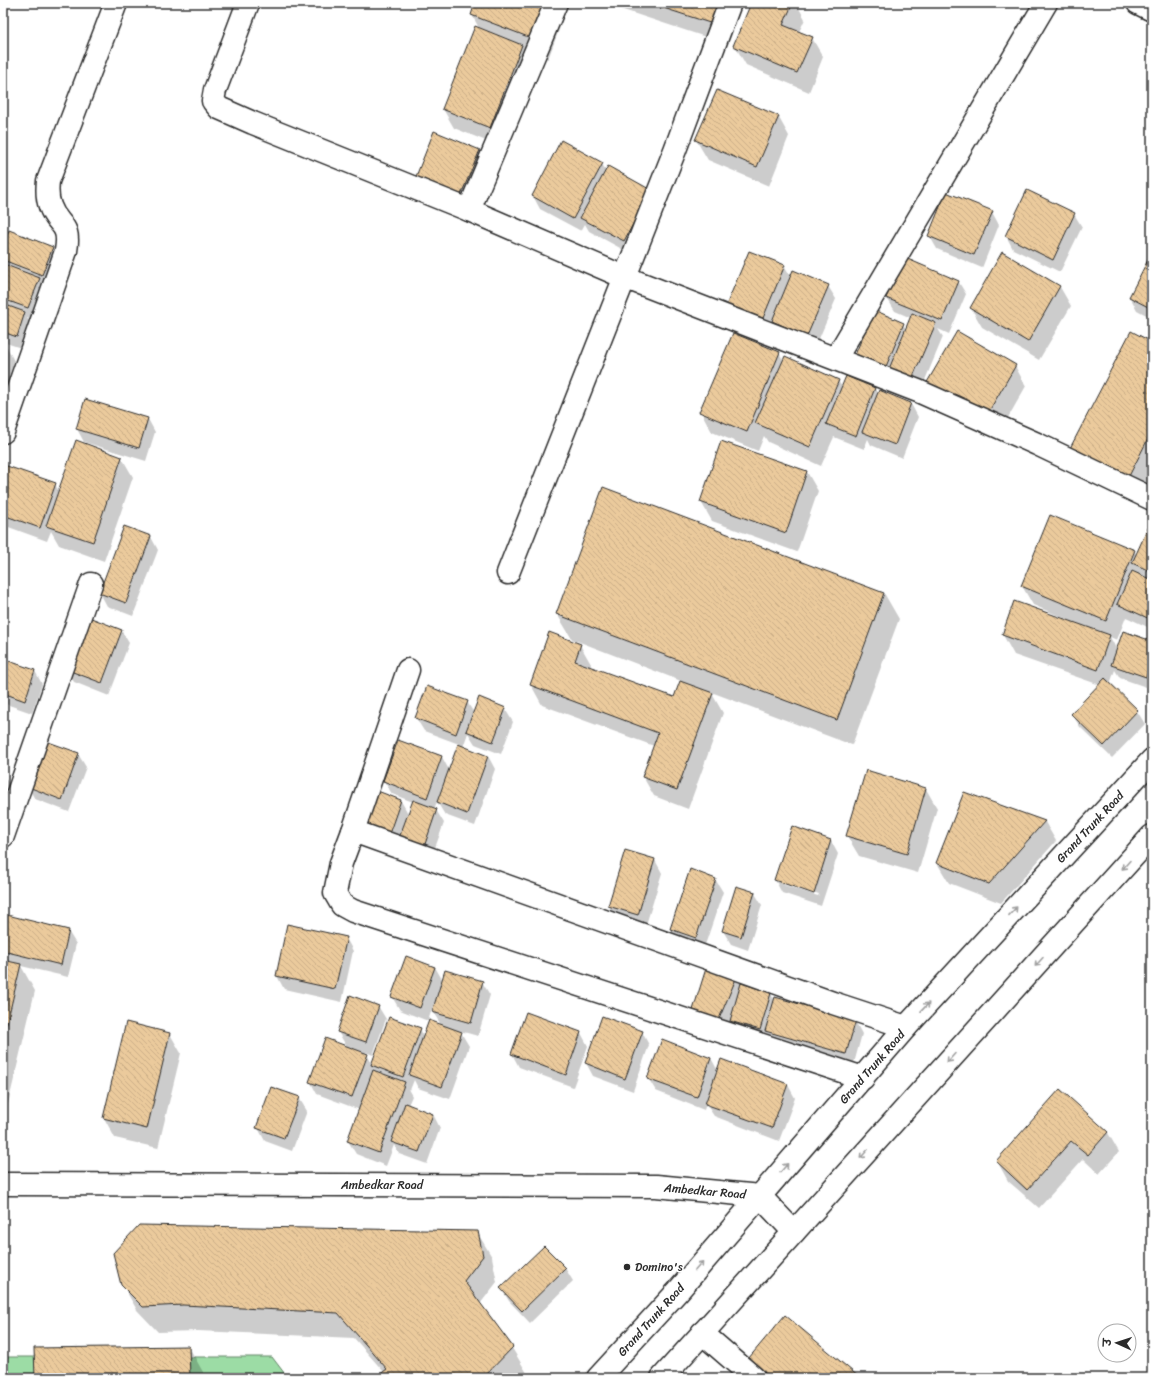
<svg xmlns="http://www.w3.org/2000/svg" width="1155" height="1381" font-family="Sriracha,'Playpen Sans Deva',sans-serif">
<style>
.grass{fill:#9cdca5;stroke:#648468}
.shadow{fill:#0003;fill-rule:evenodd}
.building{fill:url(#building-back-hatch);stroke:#2b2b2b}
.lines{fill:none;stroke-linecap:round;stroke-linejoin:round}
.minor-casing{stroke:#2b2b2b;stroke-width:25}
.trunk-casing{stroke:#2b2b2b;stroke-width:25}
.minor{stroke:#fff;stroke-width:22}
.trunk{stroke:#fff;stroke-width:22}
.oneway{stroke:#a0a0a0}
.poi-dot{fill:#2b2b2b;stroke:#fff;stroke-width:1.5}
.labels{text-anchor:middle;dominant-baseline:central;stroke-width:3;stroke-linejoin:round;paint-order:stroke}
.street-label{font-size:12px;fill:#2b2b2b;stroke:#fff}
.poi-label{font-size:12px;fill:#2b2b2b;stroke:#fff;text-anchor:start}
</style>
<defs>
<pattern id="building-back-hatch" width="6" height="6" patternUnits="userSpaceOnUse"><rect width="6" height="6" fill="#ebca9c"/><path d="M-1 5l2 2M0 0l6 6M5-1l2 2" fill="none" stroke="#caae87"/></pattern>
</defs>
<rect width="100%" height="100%" fill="#fff"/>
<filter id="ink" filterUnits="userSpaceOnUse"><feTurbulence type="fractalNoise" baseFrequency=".025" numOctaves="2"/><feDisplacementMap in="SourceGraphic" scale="8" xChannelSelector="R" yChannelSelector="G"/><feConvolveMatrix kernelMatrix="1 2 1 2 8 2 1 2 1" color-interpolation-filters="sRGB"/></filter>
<g filter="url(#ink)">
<polygon class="grass" points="3,1357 272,1357 288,1378 3,1378"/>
<g class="shadow">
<polygon points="476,3 569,3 548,59 524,50 533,65 501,147 454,128 443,109 480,30 472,15"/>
<polygon points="602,3 737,3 724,43"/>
<polygon points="752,3 796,3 805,19 799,32 812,38 823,57 809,92 746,65 735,46"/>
<polygon points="778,116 789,136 769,186 708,160 696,140"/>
<polygon points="479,151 487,164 468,210 424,192"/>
<polygon points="602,164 606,171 650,190 631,254 589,231 585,224 581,231 540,209 533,196"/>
<polygon points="992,212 999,225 982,268 937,249 929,235"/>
<polygon points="1074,214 1082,227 1060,272 1013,249 1006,236"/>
<polygon points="3,247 52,248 60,261 35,321 27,318 32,326 24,349 3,342"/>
<polygon points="1003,253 1060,287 1071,306 1039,360 982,327 971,308"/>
<polygon points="1152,254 1152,318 1137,310 1130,297"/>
<polygon points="784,266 791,278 828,286 836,299 815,348 780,334 774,322 768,335 734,321"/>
<polygon points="958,281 966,294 949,334 938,329 943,337 920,392 863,369 903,324 906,329 911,318 895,311 887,298"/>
<polygon points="1152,343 1152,472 1137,501 1081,472"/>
<polygon points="3,346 7,347 14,361 5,390 3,389"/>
<polygon points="779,353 784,361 838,381 842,387 846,377 875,389 878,395 880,392 911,404 918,417 902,458 871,445 868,439 864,449 834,437 821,466 768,442 764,436 758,451 712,432 701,412"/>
<polygon points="1015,366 1026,386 997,437 939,404"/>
<polygon points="86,400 148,419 155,432 146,461 84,442 77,429"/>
<polygon points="722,442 807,472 818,491 797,552 712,521 701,502"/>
<polygon points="122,458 133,477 104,561 59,545 51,531 47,541 3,525 3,471 5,466 55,484 59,492"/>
<polygon points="1152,520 1152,629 1126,617 1117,640 1110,637 1117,650 1152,642 1152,689 1120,678 1115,670 1110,684 1137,711 1145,724 1112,758 1080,727 1072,714 1100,685 1014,655 1003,635 1064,620 1064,618 1033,605 1022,586 1134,551 1137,555"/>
<polygon points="125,527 151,537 158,550 133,616 107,606 100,593"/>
<polygon points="884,593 899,619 852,745 711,692 723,713 688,809 654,796 643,777 654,746 542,705 531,685 580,645 591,664 590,668 674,699 681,681 572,639 557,614"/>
<polygon points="121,630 129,643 109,696 74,682 66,669"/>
<polygon points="3,660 35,671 42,684 32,713 3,703"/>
<polygon points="467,702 474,713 505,709 513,722 501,754 475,744 468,733 463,747 488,756 495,769 475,826 445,815 437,802 434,809 436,810 444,823 431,859 370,840 401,801 409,815 413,802 392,794 384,781 442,757 449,770 459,744 424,731 416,718"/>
<polygon points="78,754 86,767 69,812 35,799 27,786"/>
<polygon points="3,774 10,786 3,804"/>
<polygon points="926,789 937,808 918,873 859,856 847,836"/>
<polygon points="965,793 1045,822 1056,841 1001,903 949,883 937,863"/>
<path d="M831,841L838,854L821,906L782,893L775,880ZM784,883L819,894L818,896L784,885Z"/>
<polygon points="626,851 655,860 662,873 645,928 616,919 609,906"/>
<polygon points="715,879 723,892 703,951 678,942 671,929"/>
<polygon points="754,892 762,905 748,950 731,944 723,931"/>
<polygon points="3,915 68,931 76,944 68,977 21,966 35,991 3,1125"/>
<polygon points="346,938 353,951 342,1002 284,989 277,976"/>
<polygon points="435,967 443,981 482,982 490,995 478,1036 460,1031 469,1046 450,1099 418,1088 414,1080 410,1090 408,1089 412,1096 408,1105 433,1114 440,1128 427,1164 399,1154 394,1145 386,1166 356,1154 348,1141 360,1110 317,1094 310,1081 347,1047 338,1032 378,1006 386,1019 373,1055 366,1052 372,1064 420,1029 424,1037 441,1025 433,1012 436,1004 434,1003 428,1021 400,1010 392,997"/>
<polygon points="737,974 743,985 771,994 775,1001 855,1021 862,1034 853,1067 738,1034 731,1021 726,1032 702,1023 694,1010"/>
<polygon points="603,1018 642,1032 649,1045 633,1091 593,1076 586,1063"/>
<polygon points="581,1033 588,1046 573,1087 519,1067 512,1054"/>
<polygon points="170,1034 181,1053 158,1148 115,1138 104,1118"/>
<polygon points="711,1058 718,1071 788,1085 795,1098 779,1141 714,1116 706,1104 704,1110 656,1091 648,1078"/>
<polygon points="1060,1091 1108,1133 1119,1152 1099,1174 1083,1159 1039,1208 1008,1181 997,1161"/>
<polygon points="299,1098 307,1111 292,1151 265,1141 258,1128"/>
<polygon points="477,1232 492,1257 497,1282 480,1304 512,1348 527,1373 522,1378 377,1378 384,1372 354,1338 198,1331 158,1332 137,1310 122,1284"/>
<polygon points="565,1268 573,1281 530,1323 509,1301 501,1288"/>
<polygon points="785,1316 858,1378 759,1378"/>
<polygon points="189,1347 203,1372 203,1378 36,1378"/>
</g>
<g class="building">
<polygon points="475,3 551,3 536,40 471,15"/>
<polygon points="648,3 720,3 713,24"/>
<polygon points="751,3 793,3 783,25 813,37 797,73 733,46"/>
<polygon points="475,26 522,45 490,128 442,109"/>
<polygon points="717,90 779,116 757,167 695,140"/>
<polygon points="434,131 480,150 460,197 415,179"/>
<polygon points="561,140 603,163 573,219 532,196"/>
<polygon points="608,166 651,190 624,241 580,218"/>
<polygon points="1027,190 1075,213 1053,260 1005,236"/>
<polygon points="946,192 993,211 974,255 928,236"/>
<polygon points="9,230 53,247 42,275 3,260 3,245"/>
<polygon points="749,251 785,265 761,323 725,308"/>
<polygon points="1002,252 1060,286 1028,342 970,308"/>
<polygon points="1152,252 1152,309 1129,297"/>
<polygon points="903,257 959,281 942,321 886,298"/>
<polygon points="3,264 40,278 28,308 3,299"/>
<polygon points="793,270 829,285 807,336 772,321"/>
<polygon points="3,304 25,312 17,337 3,332"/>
<polygon points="874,310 904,323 885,369 854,357"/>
<polygon points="912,313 936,323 912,379 889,369"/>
<polygon points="957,331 1016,365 985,418 926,384"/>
<polygon points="1131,331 1152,342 1152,431 1126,482 1068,452"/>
<polygon points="733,333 780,352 747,432 699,412"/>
<polygon points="785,356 839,380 810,447 755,423"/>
<polygon points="846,376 875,388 856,436 826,424"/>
<polygon points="879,390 911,403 895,445 862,432"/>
<polygon points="85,399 148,418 139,448 76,429"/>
<polygon points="76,440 122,457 93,542 46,526"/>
<polygon points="721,441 807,471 786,533 700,502"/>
<polygon points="4,465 56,483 40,528 3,515"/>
<polygon points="603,487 884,593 837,720 556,614"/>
<polygon points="1050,515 1135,550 1106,621 1021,586"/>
<polygon points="1152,519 1152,572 1132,563"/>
<polygon points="124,526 151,536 126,603 99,593"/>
<polygon points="1132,571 1152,580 1152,620 1117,604"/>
<polygon points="1014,601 1110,635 1098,670 1002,635"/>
<polygon points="86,616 122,630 102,683 65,669"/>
<polygon points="1123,631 1152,641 1152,658 1146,677 1111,665"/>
<polygon points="549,632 581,644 575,661 674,697 680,681 713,693 677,790 642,777 658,733 530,685"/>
<polygon points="3,659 35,670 25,701 3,693"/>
<polygon points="1105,678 1138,710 1104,746 1071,714"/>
<polygon points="427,686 468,701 456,734 415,718"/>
<polygon points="479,697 506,708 493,742 466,731"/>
<polygon points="43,740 79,753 62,800 26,786"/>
<polygon points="398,740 442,756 427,798 383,781"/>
<polygon points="458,744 488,756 467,814 437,802"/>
<polygon points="866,770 926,788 907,854 846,836"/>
<polygon points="375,790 401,800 388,837 362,827"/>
<polygon points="964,792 1045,821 989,884 936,863"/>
<polygon points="413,800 437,809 424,847 399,838"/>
<polygon points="792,826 831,840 814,894 774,880"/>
<polygon points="625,850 655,859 638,915 608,906"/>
<polygon points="690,869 716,879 696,938 670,929"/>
<polygon points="736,886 755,892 741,937 722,931"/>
<polygon points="3,914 69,930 61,965 3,951"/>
<polygon points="287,924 347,937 335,989 276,976"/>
<polygon points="406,956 435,967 420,1008 391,997"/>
<polygon points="3,960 21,964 3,1040"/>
<polygon points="708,962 738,974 719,1019 693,1010"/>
<polygon points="445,970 483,981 471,1023 432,1012"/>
<polygon points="741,983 771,993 760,1030 730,1021"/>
<polygon points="350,995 379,1006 366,1042 337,1032"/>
<polygon points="775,997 856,1020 846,1054 765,1031"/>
<polygon points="526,1012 581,1032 566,1075 511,1054"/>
<polygon points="602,1016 643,1031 625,1079 585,1063"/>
<polygon points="389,1017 421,1028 403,1077 371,1065"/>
<polygon points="429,1020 462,1032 442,1087 409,1075"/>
<polygon points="126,1022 170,1033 147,1129 103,1118"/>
<polygon points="325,1038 368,1054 352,1097 309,1082"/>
<polygon points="662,1039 711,1058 697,1097 647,1079"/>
<polygon points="721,1059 788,1084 772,1128 705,1104"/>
<polygon points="373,1070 405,1082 379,1153 347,1141"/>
<polygon points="271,1087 300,1097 284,1138 256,1128"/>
<polygon points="1060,1089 1108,1132 1088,1155 1071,1141 1027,1190 996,1161"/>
<polygon points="405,1103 433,1114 419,1152 391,1142"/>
<polygon points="139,1225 478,1231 483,1256 464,1281 513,1347 483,1378 375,1378 387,1369 338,1313 183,1305 143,1307 121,1285 113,1253"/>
<polygon points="544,1246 566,1268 522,1311 500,1288"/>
<polygon points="785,1315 859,1377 858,1378 770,1378 748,1359"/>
<polygon points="189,1346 190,1378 35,1378 34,1348"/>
</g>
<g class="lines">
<g class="minor-casing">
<g id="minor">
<polyline points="248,3 215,90 213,101 219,108 253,123 469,210 624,277 918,391 1037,444 1152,499"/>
<polyline points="1138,3 1152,10"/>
<polyline points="469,210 556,3"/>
<polyline points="836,358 1046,3"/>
<path d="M3,432L66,251C71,222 57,227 50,206C47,198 47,190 48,181L116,3"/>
<polyline points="508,573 675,150 730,3"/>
<polyline points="408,670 353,831 341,863 335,893 342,905 353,911 863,1078"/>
<polyline points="353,831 833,1003 906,1027"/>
<polyline points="3,836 91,584"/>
<polyline points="3,1184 656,1186 760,1196 794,1232"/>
<polyline points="702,1333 754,1378"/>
</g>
</g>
<g class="trunk-casing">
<g id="trunk">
<polyline points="598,1378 678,1291 906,1027 1152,760"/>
<polyline points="662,1378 1152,836"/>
</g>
</g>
<use href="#minor" class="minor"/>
<use href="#trunk" class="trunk"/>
</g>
<defs><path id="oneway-shaft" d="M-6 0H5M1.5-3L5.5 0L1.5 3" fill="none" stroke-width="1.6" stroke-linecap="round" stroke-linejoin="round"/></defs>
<g class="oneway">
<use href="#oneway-shaft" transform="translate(1126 865) rotate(132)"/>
<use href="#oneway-shaft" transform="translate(1013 911) rotate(-47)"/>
<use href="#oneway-shaft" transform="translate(1039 962) rotate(132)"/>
<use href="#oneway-shaft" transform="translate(925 1007) rotate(-47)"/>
<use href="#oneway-shaft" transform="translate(951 1058) rotate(132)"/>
<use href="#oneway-shaft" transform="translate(864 1154) rotate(132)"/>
<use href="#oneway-shaft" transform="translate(784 1168) rotate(-49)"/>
<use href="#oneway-shaft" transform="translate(699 1266) rotate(-49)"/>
</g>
</g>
<circle class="poi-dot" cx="627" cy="1267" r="4"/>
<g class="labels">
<g class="street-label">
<text transform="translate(1090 827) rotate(-47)">Grand Trunk Road</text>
<text transform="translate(872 1067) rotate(-49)">Grand Trunk Road</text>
<text x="382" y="1185">Ambedkar Road</text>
<text transform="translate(705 1191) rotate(5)">Ambedkar Road</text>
<text transform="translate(651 1320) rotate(-48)">Grand Trunk Road</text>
</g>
<g class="poi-label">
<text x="635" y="1267">Domino's</text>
</g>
</g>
<rect width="1155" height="1381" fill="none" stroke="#fff" stroke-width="16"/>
<rect x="8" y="8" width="1139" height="1365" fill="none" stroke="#2b2b2b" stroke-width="1.5" filter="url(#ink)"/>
<g transform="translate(1117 1343) rotate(273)"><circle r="19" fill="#ffffff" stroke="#aaaaaa"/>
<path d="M0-3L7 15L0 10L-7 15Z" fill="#2b2b2b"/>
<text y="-6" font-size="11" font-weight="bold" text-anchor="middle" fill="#2b2b2b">उ</text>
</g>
</svg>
